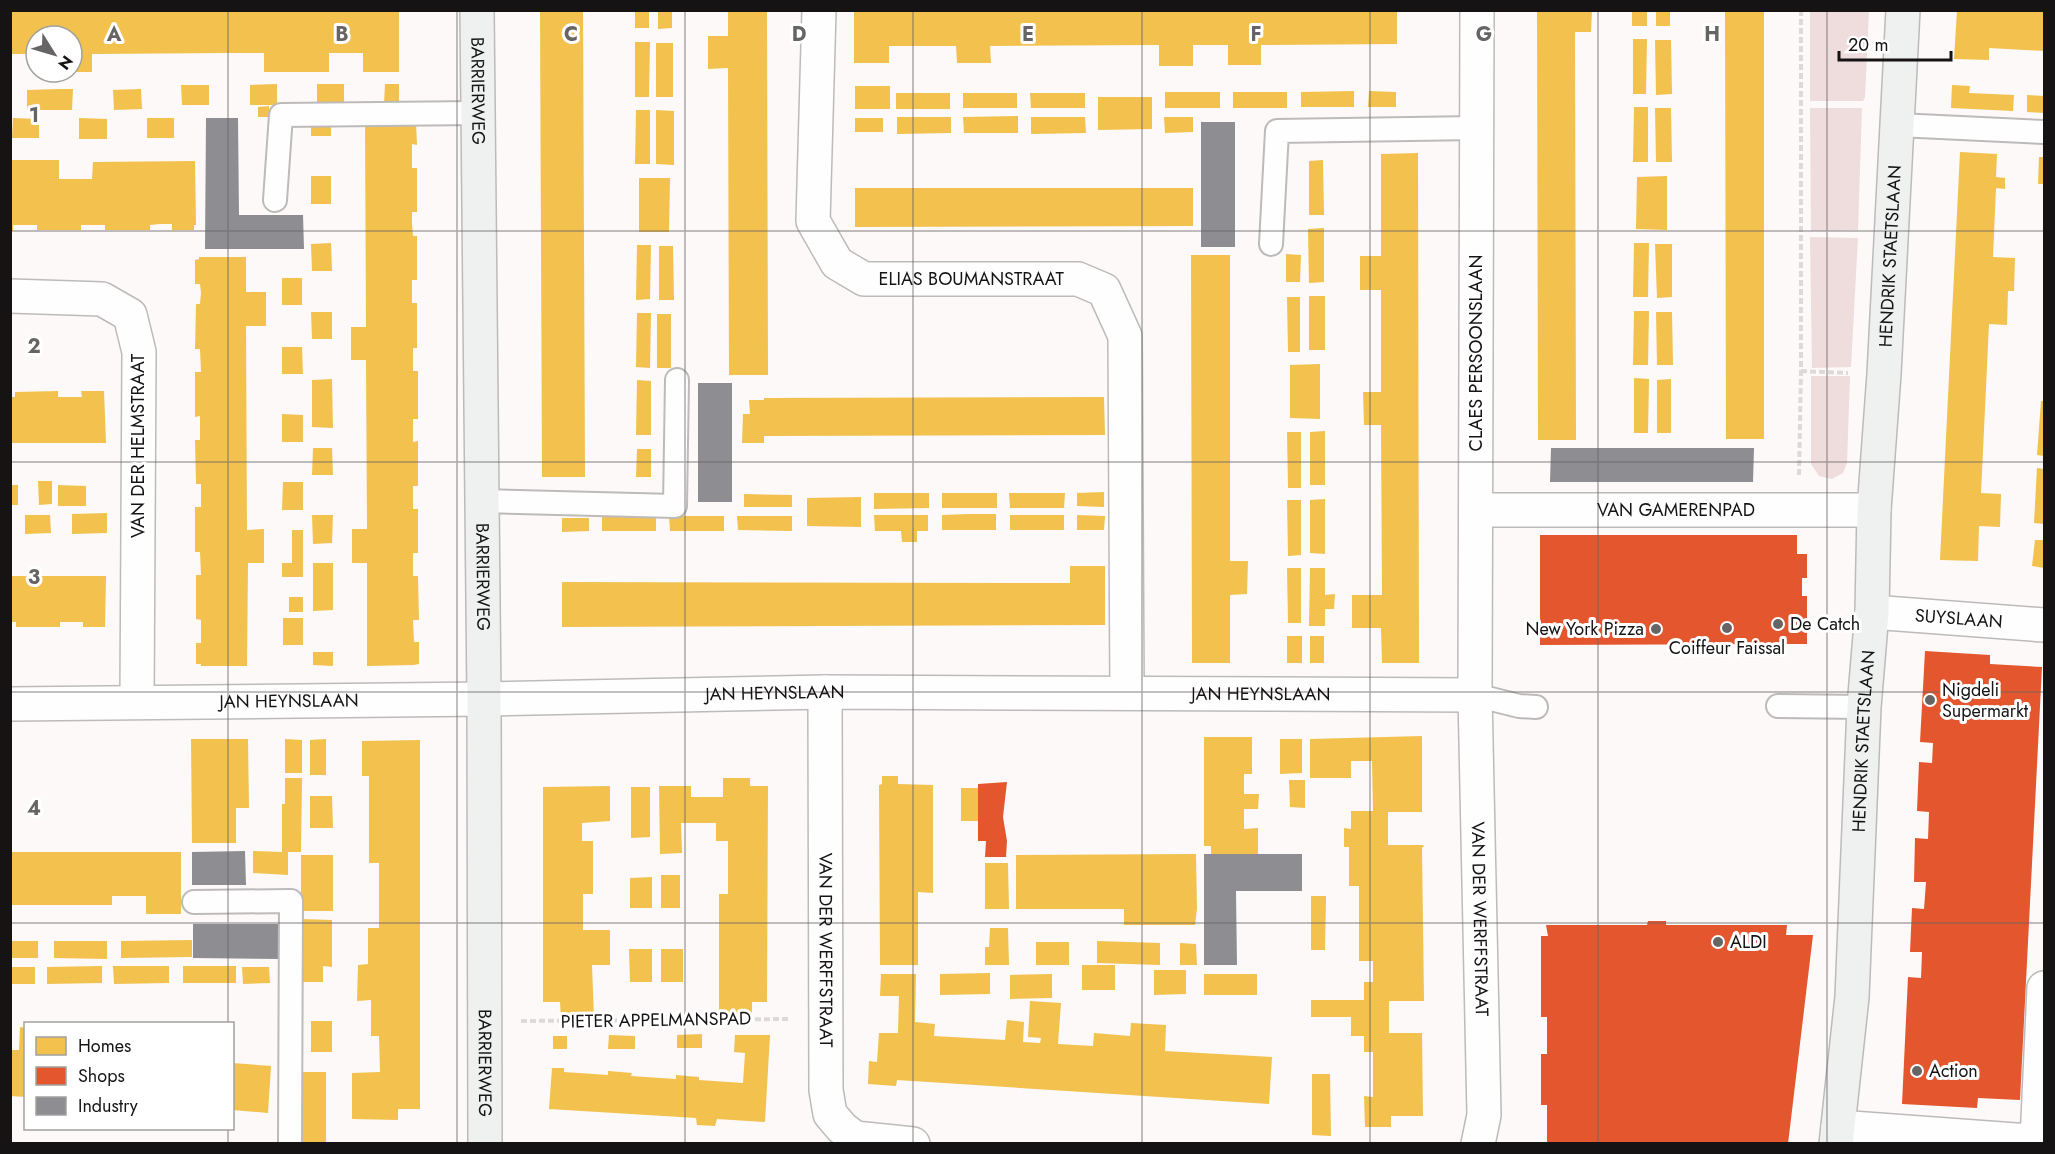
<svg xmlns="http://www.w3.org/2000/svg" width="2055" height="1154" font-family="Jost,sans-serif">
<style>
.green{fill:#efdcdc}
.homes{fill:#f2c14e}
.shops{fill:#e4572e}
.industry{fill:#8d8d92}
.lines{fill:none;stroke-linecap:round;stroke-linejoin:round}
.lane-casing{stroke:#bdbaba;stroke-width:26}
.street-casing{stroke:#bdbaba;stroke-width:36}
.secondary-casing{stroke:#bdbaba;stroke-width:36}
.path{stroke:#dbdada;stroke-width:4;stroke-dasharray:6 3;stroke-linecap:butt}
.lane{stroke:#fffefe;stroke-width:22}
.street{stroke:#fffefe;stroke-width:33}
.secondary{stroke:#eff1f0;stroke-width:33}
.grid{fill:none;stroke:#666464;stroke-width:1.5;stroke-opacity:0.55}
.poi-dot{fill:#666464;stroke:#fff;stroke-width:2}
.labels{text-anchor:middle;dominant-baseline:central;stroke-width:6;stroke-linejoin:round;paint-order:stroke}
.street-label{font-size:18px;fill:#151313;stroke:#fff}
.poi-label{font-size:18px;fill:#151313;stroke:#fff;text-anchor:start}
.grid-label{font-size:20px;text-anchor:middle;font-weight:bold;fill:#666464;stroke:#fff;stroke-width:6;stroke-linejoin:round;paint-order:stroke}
</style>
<rect width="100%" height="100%" fill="#fdf9f9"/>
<g class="green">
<polygon points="1810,11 1869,11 1865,97 1863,101 1810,101"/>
<polygon points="1810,108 1862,108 1858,230 1811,231"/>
<polygon points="1810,237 1858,238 1851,367 1812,368"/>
<polygon points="1811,376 1850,376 1847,463 1843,473 1832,479 1819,476 1811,464"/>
</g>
<g class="homes">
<polygon points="10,10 399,10 399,72 363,72 363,53 329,53 329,72 264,72 264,53 228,53 92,54 92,72 72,72 72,36 36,36 36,54 10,54"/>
<polygon points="540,10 583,10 585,477 542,477"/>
<rect x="635" y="10" width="14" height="18"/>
<polygon points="658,10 672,10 672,28 658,29"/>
<polygon points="728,10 767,10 768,375 729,375 728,68 708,69 708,36 728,36"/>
<polygon points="854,10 1397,10 1397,44 1261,45 1261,65 1228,65 1228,45 1193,45 1193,66 1159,66 1159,45 990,46 991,63 957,63 956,46 889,46 889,63 854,63"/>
<polygon points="1537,10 1592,10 1591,32 1575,32 1576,440 1538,440"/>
<rect x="1632" y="10" width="15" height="16"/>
<rect x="1656" y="10" width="14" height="16"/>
<polygon points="1725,10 1764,10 1764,439 1726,439"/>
<polygon points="1957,10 2044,10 2044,51 1989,48 1989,60 1954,59"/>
<polygon points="1633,39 1647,39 1646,94 1633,94"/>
<polygon points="1655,40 1671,40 1672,94 1656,95"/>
<polygon points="635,42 650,42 649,97 635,97"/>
<rect x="656" y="43" width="17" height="54"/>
<polygon points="277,84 277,105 250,105 250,85"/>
<polygon points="317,84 344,84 344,104 317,105"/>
<polygon points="385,84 399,84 399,104 384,104"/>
<polygon points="181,85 209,85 209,105 182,105"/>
<polygon points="1952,85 1970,86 1969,93 2014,95 2013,111 1951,108"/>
<rect x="855" y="86" width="35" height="23"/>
<polygon points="59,89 73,89 72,110 27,110 27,90"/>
<polygon points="141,89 142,109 114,110 113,90"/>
<polygon points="1354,91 1354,107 1301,107 1301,92"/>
<polygon points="1369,91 1396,92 1396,107 1368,107"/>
<rect x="1165" y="92" width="55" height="16"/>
<rect x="1233" y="92" width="54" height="16"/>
<rect x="896" y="93" width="54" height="16"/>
<rect x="963" y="93" width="54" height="15"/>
<polygon points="1030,93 1085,93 1085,108 1031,108"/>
<polygon points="2027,95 2044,96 2044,113 2027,112"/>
<polygon points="1098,97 1152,97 1152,129 1098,130"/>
<polygon points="269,106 269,117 258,117 258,107"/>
<polygon points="1634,107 1648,107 1648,162 1633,162"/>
<polygon points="1655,108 1671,108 1672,162 1656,162"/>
<polygon points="636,110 650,110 650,164 635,164"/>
<polygon points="656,110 674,111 674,165 656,164"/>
<polygon points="1018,116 1018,133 964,133 963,117"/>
<polygon points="897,117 951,117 951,133 897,134"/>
<polygon points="1031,117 1085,117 1086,133 1031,134"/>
<polygon points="1164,117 1193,117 1193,132 1165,133"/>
<polygon points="13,118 39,119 39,138 12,138"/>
<polygon points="79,118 107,119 107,139 79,139"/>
<rect x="147" y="118" width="27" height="20"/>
<rect x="855" y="118" width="28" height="14"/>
<polygon points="365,121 416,122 417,145 412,144 412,168 417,168 417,212 412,212 412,224 413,236 417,236 417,280 412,280 412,303 417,303 417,348 413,348 413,371 418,371 418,419 413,419 413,442 418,441 418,486 413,486 413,509 418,509 418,553 413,553 413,576 418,576 419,620 413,620 414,642 419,642 419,664 414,665 367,666 367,563 352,563 352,529 367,529 366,360 351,360 351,327 366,327"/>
<rect x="311" y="122" width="20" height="14"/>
<polygon points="1960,152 1997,154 1996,177 2005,178 2005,189 1996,188 1993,257 2015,258 2014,291 2008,291 2007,325 1989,324 1981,493 2001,494 2000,527 1979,526 1978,561 1940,560"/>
<polygon points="1418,153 1419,663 1382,663 1381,628 1352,628 1352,595 1382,595 1381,425 1364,425 1363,392 1381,392 1381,290 1360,290 1360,256 1381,256 1381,154"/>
<polygon points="2039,157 2044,157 2044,184 2038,184"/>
<polygon points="10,160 59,160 59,179 92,179 93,162 195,161 196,225 194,225 194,230 172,230 172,224 160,224 150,225 150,230 105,230 105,225 81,225 81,230 37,230 37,225 13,225 13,231 10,231"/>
<polygon points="1323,160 1324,215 1309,215 1309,161"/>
<rect x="311" y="176" width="20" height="28"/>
<polygon points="1667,176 1667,230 1636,229 1637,177"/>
<polygon points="639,178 670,178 669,232 639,232"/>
<polygon points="855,188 1193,188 1193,226 855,227"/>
<polygon points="1324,228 1324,282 1309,283 1308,229"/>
<polygon points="331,243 332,271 312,271 311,244"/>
<polygon points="1634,243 1649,243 1648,297 1633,297"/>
<polygon points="1655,244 1672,244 1672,297 1657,298"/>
<polygon points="637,245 651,245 650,299 636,300"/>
<polygon points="659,246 673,246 674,300 659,300"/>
<polygon points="1286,254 1301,255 1300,282 1286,282"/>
<polygon points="1191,255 1230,255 1230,561 1248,561 1247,594 1230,595 1230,663 1192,663"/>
<polygon points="199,257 246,257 246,292 266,292 266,326 246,326 247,530 264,529 264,563 248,563 247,666 201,666 201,664 196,664 196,643 201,643 201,620 196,619 196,575 201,575 200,552 195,552 195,507 201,507 201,484 196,484 195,440 200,440 200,416 195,417 195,372 201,372 200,349 195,349 196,304 200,304 201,293 200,284 195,284 195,260 199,259"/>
<rect x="282" y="278" width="20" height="27"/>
<rect x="1309" y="296" width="16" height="54"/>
<polygon points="1287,297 1300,297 1300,352 1288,352"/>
<polygon points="1634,311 1649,311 1648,365 1633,365"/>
<polygon points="311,312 332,312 332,339 312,339"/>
<polygon points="1656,312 1672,312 1673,365 1657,365"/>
<polygon points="637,313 651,313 650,368 636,367"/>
<rect x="657" y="314" width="14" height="54"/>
<polygon points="282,347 302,347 303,374 282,374"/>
<polygon points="1320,364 1320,419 1290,418 1290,365"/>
<polygon points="1634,378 1649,379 1648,433 1634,433"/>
<polygon points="332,379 333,428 312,427 312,380"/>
<polygon points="1671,379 1671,433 1657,433 1657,380"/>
<polygon points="637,380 651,381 651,435 636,435"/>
<polygon points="58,391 58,397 82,397 81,391 104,391 106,443 10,443 10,397 15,397 15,392"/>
<polygon points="1104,397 1105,435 764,436 764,443 742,443 743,414 750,414 749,400 764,400 764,398"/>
<polygon points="2041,401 2044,401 2044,456 2037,455"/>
<polygon points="282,414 303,415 303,442 282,442"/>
<polygon points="1325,431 1325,485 1310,485 1310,432"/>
<polygon points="1287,432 1301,432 1301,488 1288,488"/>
<polygon points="313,448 332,448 333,475 312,475"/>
<polygon points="637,449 651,449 651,477 636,477"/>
<polygon points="2037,468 2044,469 2044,524 2034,523"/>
<polygon points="38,481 52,481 52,504 39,505"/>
<polygon points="283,482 303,482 303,510 282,510"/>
<rect x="10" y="485" width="8" height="20"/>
<polygon points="58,485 86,486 86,506 58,506"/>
<polygon points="1104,492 1104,507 1077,506 1077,493"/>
<polygon points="874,493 929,493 929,508 874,509"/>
<rect x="942" y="493" width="55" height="15"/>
<polygon points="1009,493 1065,493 1064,508 1010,508"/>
<polygon points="744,494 792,495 792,507 744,507"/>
<polygon points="861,497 861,527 807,526 807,498"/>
<polygon points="1325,499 1325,554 1310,553 1310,500"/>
<polygon points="1287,500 1301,500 1301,555 1288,556"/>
<polygon points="107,513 107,533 72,534 72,514"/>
<polygon points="968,514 996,514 996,530 942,530 942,515"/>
<polygon points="25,515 50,515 51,533 25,534"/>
<polygon points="312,515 333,515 332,543 313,544"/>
<polygon points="874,515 928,515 928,531 917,531 917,542 902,542 901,531 875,531"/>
<rect x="1010" y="515" width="54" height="15"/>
<polygon points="1077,515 1105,516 1104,530 1077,530"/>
<polygon points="669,516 724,516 724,531 670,531"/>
<polygon points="737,516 792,516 792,531 738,530"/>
<rect x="602" y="517" width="54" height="14"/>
<polygon points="562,518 589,518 589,531 562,532"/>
<polygon points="292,530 303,530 303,577 282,577 282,563 292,563"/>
<polygon points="2035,540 2044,540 2044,568 2032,566"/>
<polygon points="313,563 333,563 333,610 313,611"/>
<polygon points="1070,566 1105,566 1105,625 562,627 562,582 1070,583"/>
<polygon points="1287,568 1301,568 1301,623 1288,623"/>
<polygon points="1310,568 1325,568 1325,595 1335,594 1334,609 1325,609 1325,626 1309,626"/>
<polygon points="10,576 106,576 105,627 83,627 83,622 60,622 60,627 16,627 16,622 10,622"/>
<rect x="289" y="597" width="14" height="15"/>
<rect x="283" y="618" width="20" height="27"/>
<rect x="1287" y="636" width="15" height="27"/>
<rect x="1310" y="636" width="14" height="27"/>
<polygon points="313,652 333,652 333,666 313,665"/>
<polygon points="1422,736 1422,812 1388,812 1388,845 1423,845 1424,847 1422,847 1424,1001 1389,1001 1389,1033 1422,1033 1423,1116 1391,1116 1391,1127 1365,1127 1364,1096 1373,1097 1373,1052 1364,1052 1364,1036 1351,1036 1351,1017 1311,1017 1311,1000 1364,1000 1364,982 1373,982 1373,961 1359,961 1359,886 1349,886 1349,847 1344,847 1344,828 1351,829 1351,811 1373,811 1372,761 1351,761 1351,778 1310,778 1310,739"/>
<polygon points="1204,737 1252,737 1252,774 1244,774 1244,794 1259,794 1258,809 1244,809 1244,829 1258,828 1258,854 1211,854 1211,846 1204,846"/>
<polygon points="191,739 248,739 249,808 236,808 236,843 192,843"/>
<polygon points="285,739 302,740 302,773 285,773"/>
<polygon points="326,739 326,775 310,775 310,740"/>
<polygon points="1280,739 1302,739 1302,773 1280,774"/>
<polygon points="420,740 420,1109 398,1109 398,1120 352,1119 352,1073 380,1072 379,1036 371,1036 371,1000 357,1001 358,965 368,964 368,928 379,928 379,863 369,863 369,776 362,776 362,741"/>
<polygon points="882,776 898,776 898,784 933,785 933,893 918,892 918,965 880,965 879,785 882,784"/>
<polygon points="285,778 302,778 301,852 288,852 288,875 253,873 253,851 282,852 282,804 285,804"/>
<polygon points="723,778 750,778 750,786 768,786 767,1002 752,1002 752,1017 719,1017 719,894 728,894 728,841 716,841 716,823 681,823 682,853 660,854 659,786 691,786 691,797 723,797"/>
<polygon points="1289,780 1305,780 1305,808 1290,807"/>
<polygon points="610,786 610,821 582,823 582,841 593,841 593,894 583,894 583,930 610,930 610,965 592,965 594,1018 561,1018 560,1002 543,1002 543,787"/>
<polygon points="631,787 650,787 650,837 631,838"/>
<rect x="961" y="788" width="17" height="33"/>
<polygon points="310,796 332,796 333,828 310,828"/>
<polygon points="11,852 181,852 181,914 146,914 146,896 112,896 112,905 11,905"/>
<polygon points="1196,854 1197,909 1195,925 1124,925 1124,909 1016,909 1016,855"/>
<rect x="301" y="855" width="32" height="56"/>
<polygon points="985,863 1008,863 1009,909 985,909"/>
<rect x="661" y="875" width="19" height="33"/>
<polygon points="652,877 652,908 630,908 630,878"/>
<polygon points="1311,896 1326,896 1325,950 1311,950"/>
<polygon points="301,919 332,920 332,967 323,966 323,982 301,982"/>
<polygon points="990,928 1008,928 1009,965 985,965 985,947 989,947"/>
<polygon points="192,940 192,957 121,958 121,941"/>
<rect x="10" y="941" width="28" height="17"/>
<polygon points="54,941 107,941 107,959 54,958"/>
<polygon points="1097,941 1160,943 1160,965 1097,963"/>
<rect x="1036" y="942" width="33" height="23"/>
<polygon points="1180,943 1196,944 1197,965 1180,965"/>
<polygon points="629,949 652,949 652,982 630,982"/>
<rect x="661" y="949" width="22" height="33"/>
<rect x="1082" y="965" width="33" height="25"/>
<polygon points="102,966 102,983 47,984 47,967"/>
<polygon points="113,966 169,966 169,983 114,984"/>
<rect x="183" y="966" width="53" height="17"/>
<rect x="10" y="967" width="25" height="17"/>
<polygon points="242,967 269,967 270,983 243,984"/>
<polygon points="1154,970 1186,970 1186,994 1154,995"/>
<polygon points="990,973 990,994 940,995 940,974"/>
<polygon points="881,974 916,974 915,1022 935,1024 934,1036 1005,1040 1007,1020 1024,1022 1023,1042 1040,1043 1041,1038 1028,1037 1030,1001 1061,1003 1058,1044 1093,1046 1094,1033 1130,1036 1131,1023 1166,1025 1165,1051 1272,1057 1269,1104 897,1080 896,1086 868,1084 869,1061 877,1062 879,1033 898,1033 899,996 880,996"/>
<polygon points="1052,974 1052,998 1010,999 1010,975"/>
<rect x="1204" y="974" width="53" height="21"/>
<rect x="311" y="1021" width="21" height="31"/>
<polygon points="20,1027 26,1028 26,1097 10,1096 10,1050 19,1050"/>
<polygon points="702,1034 702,1048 677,1048 677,1035"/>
<polygon points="609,1035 635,1036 635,1049 608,1049"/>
<polygon points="735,1035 770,1035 765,1122 717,1119 715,1126 697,1125 696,1118 549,1109 552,1068 564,1068 564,1072 608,1075 608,1071 621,1072 632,1073 631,1076 676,1079 676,1075 699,1077 699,1080 743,1083 745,1053 734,1052"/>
<rect x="553" y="1036" width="14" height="13"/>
<polygon points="232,1063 271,1066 268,1113 232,1110"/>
<polygon points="302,1072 326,1072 326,1142 301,1142"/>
<polygon points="1312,1074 1330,1074 1331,1136 1312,1135"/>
</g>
<g class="shops">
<polygon points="1540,535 1797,535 1797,554 1807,554 1807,578 1802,578 1802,596 1807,596 1807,644 1540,645"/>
<polygon points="1925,651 1990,655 1990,664 2042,667 2020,1100 1978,1098 1977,1108 1902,1104 1908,977 1921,978 1922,952 1910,952 1912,908 1924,909 1926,882 1914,882 1915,838 1928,839 1929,812 1917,811 1919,762 1932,763 1933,743 1920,742"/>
<polygon points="1007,782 1003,817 1007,841 1006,857 985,857 986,841 978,841 978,784"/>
<polygon points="1648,921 1666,921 1666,925 1787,925 1786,935 1813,935 1788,1144 1547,1144 1547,1105 1541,1105 1541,1054 1547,1054 1547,1017 1541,1017 1541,936 1548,936 1546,925 1647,925"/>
</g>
<g class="industry">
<polygon points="206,118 238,118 239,215 303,215 304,249 205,249"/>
<rect x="1201" y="122" width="34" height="125"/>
<rect x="698" y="383" width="34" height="119"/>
<polygon points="1551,448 1754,448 1753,482 1550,482"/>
<polygon points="245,851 246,885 192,885 192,852"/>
<polygon points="1204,854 1302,854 1302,891 1236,891 1237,965 1204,965"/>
<polygon points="193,924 280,924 280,959 193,958"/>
</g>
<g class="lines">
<g class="lane-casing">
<g id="lane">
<polyline points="1898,125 2044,132"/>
<polyline points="275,200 281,115 478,113"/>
<polyline points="1271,244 1277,131 1477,128"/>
<polyline points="482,501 675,506 677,380"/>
<polyline points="1475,695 1519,706 1536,707"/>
<polyline points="1778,706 1864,707"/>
<polyline points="194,902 291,901 290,1144"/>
</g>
</g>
<g class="street-casing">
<g id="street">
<path id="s1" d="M819,10L813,221L837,263L864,279H1078L1104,290L1125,336L1127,693"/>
<path id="s2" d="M1477,10L1475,695L1484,1115L1478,1144"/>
<polyline points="10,296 102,299 130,315 139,352 137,702"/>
<path id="s3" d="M1476,510H1874"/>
<path id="s4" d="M1872,612L2044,625"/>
<path id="s5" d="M825,692L826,1090L830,1114L842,1128L855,1138L913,1144"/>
<path id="s6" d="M10,704L484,699L825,692L1475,695"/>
<polyline points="1838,1127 2044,1142"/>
<polyline points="2037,1141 2044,988"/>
</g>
</g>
<g class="secondary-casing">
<g id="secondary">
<path id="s7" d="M477,10L484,699L485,1144"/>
<path id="s8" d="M1836,1144L1852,997L1864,707L1872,612L1874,510L1884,374L1903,10"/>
</g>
</g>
<g class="path">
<polyline points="1801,371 1848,373"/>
<polyline points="1799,475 1801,371 1801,10"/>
<polyline points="521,1021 789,1019"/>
</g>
<use href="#lane" class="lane"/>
<use href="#street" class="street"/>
<use href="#secondary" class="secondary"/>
</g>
<path class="grid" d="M228,10V1024M457,10V1144M685,10V1144M913,10V1144M1142,10V1144M1370,10V1144M1598,10V1144M1827,10V1144M10,231H2044M10,462H2044M10,692H2044M10,923H2044M228,1128V1144"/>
<g class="poi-dot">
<circle cx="1778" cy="624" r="6"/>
<circle cx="1727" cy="628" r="6"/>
<circle cx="1656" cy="629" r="6"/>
<circle cx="1930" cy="700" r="6"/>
<circle cx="1718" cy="942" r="6"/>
<circle cx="1917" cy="1071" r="6"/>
</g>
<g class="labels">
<g class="street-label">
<text stroke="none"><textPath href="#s7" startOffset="81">BARRIERWEG</textPath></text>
<text stroke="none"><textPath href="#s8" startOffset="890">HENDRIK STAETSLAAN</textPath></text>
<text stroke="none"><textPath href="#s1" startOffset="398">ELIAS BOUMANSTRAAT</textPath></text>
<text transform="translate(1476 353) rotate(-90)">CLAES PERSOONSLAAN</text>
<text transform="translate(138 446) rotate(-90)">VAN DER HELMSTRAAT</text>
<text stroke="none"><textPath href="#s3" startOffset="200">VAN GAMERENPAD</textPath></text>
<text stroke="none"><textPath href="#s7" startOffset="567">BARRIERWEG</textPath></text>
<text stroke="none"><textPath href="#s4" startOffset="87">SUYSLAAN</textPath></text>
<text stroke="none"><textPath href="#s6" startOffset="765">JAN HEYNSLAAN</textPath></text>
<text stroke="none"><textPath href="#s6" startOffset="1251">JAN HEYNSLAAN</textPath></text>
<text stroke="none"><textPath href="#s6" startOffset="279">JAN HEYNSLAAN</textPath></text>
<text stroke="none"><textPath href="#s8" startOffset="404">HENDRIK STAETSLAAN</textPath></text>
<text stroke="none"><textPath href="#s2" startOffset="909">VAN DER WERFFSTRAAT</textPath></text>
<text stroke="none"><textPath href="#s5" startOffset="258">VAN DER WERFFSTRAAT</textPath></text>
<text transform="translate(656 1020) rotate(-1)">PIETER APPELMANSPAD</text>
<text stroke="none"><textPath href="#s7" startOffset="1053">BARRIERWEG</textPath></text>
</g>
<g class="poi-label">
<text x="1790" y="624">De Catch</text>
<text x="1644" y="629" text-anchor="end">New York Pizza</text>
<text x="1727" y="648" text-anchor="middle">Coiffeur Faissal</text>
<text x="1942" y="690">Nigdeli<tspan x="1942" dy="21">Supermarkt</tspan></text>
<text x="1730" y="942">ALDI</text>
<text x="1929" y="1071">Action</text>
</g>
</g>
<g class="grid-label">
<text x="114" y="41">A</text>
<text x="342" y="41">B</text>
<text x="571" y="41">C</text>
<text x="799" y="41">D</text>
<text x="1028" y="41">E</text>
<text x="1256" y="41">F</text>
<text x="1484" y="41">G</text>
<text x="1712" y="41">H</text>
<text x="34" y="122">1</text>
<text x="34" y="353">2</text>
<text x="34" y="584">3</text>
<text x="34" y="815">4</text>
</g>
<rect width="2055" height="1154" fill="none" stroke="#151313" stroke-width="24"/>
<rect x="24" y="1022" width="210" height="108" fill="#ffffff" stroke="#a1a1a1" stroke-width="1.5"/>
<rect x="36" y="1037" width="30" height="18" fill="#f2c14e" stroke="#a1a1a1" stroke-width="1.5"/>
<text x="78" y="1052" font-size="18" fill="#151313">Homes</text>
<rect x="36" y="1067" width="30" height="18" fill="#e4572e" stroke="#a1a1a1" stroke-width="1.5"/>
<text x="78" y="1082" font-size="18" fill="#151313">Shops</text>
<rect x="36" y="1097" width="30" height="18" fill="#8d8d92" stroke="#a1a1a1" stroke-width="1.5"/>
<text x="78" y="1112" font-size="18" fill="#151313">Industry</text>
<g transform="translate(54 54) rotate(127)"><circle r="28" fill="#ffffff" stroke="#a1a1a1" stroke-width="1.5"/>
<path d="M0-4.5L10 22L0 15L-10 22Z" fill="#666464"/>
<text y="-9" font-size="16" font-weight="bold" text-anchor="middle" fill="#151313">N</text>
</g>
<path d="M1839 51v9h112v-9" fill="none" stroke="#151313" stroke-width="3"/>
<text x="1848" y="51" font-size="18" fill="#151313" stroke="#ffffff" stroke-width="4.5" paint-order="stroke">20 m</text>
</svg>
